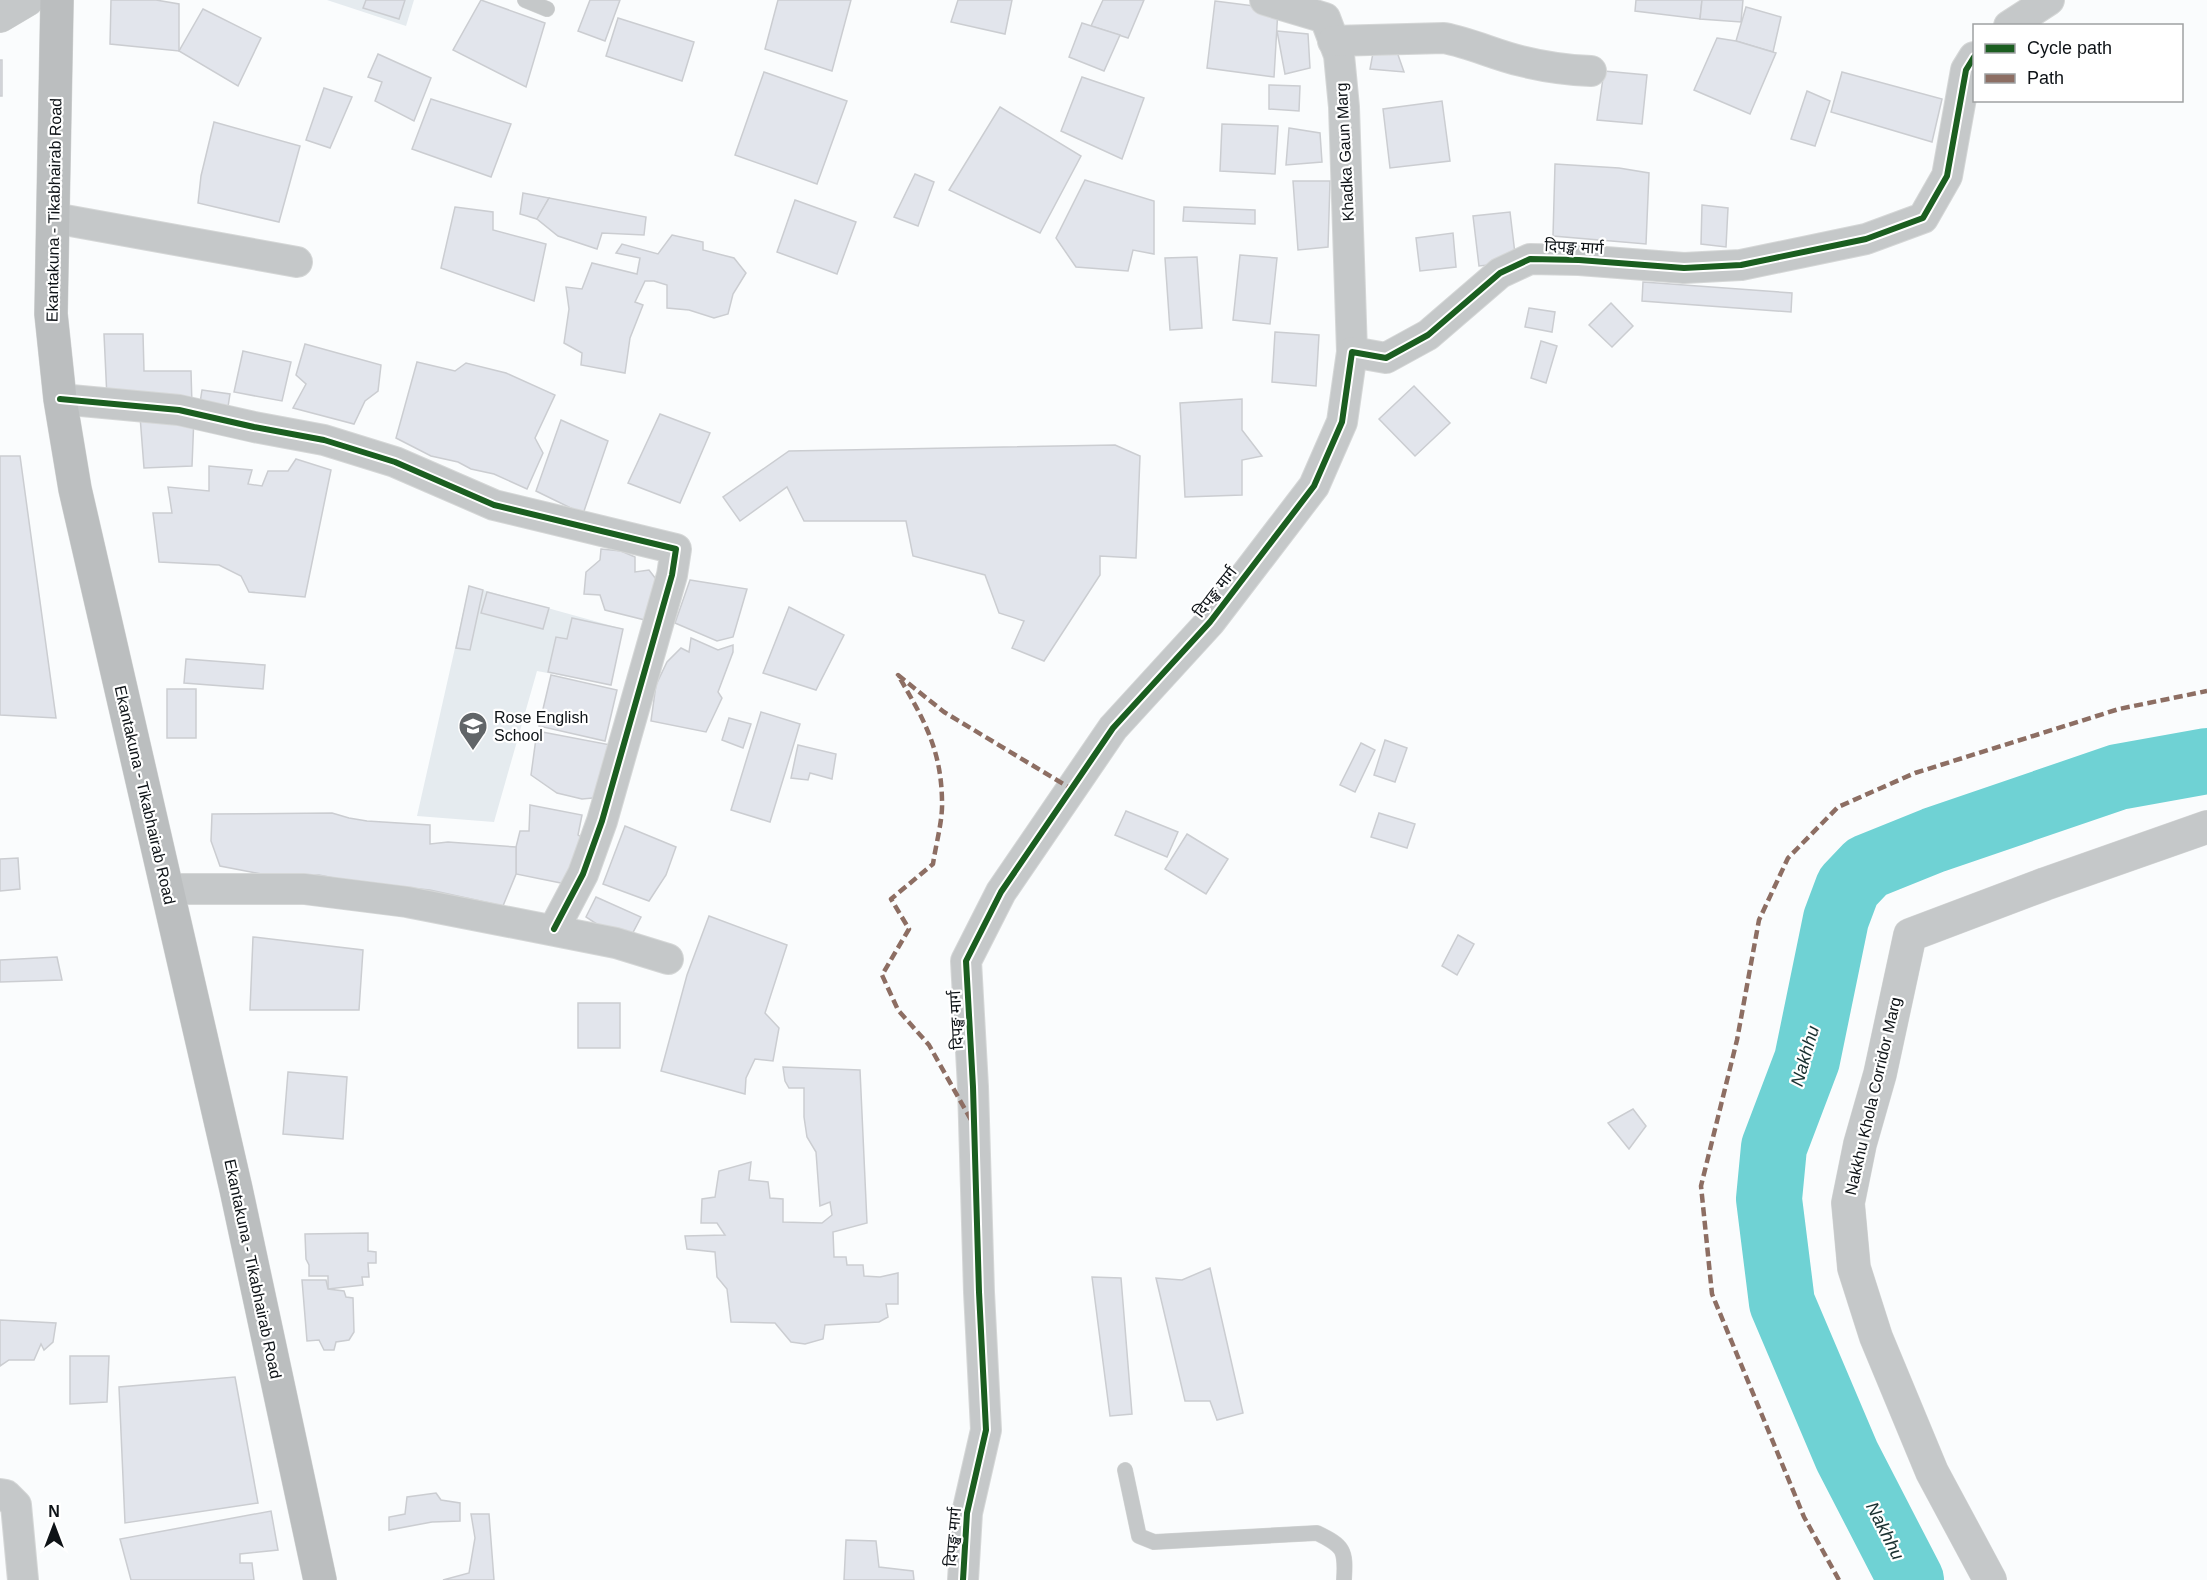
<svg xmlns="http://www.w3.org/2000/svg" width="2207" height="1580" font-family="Helvetica,'Noto Sans Devanagari',sans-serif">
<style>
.built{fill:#e5ebef}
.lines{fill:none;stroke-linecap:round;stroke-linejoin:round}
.river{stroke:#6fd2d4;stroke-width:66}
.building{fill:#e2e5ec;stroke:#cbcdd1;stroke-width:1.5}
.service-casing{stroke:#d5d7d7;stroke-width:16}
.minor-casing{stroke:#d5d7d7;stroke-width:32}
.tertiary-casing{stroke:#d5d7d7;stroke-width:34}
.secondary-casing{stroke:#d5d7d7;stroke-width:34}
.service{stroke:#c5c8c9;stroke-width:15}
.minor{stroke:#c5c8c9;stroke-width:30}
.tertiary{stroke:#c5c8c9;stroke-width:33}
.secondary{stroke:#bbbebf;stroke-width:33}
.quiet{stroke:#8d6e63;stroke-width:4.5;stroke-dasharray:9 4.5;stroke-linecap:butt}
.cycleway-casing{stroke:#fff;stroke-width:10}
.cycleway{stroke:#1b5e20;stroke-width:6}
.labels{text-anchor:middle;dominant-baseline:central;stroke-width:4.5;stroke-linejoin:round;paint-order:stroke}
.street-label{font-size:16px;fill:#0e1317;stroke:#fff}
.poi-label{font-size:16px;fill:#0e1317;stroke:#fff;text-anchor:start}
.water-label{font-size:18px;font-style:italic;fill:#193030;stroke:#fff}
</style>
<rect width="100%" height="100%" fill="#fafcfd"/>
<g class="built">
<polygon points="327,0 414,0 406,26"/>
<polygon points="469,586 623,629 611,685 537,671 494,822 417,816"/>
</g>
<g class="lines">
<polyline class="river" points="1911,1580 1847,1456 1782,1303 1769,1199 1774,1147 1807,1060 1836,919 1848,887 1867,867 1934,840 2118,777 2207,761"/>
</g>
<g class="building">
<polygon points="111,0 156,0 179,4 179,51 110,44"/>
<polygon points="366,0 405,0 399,19 363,8"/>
<polygon points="481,0 545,23 526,87 453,50"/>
<polygon points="590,0 620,0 605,41 578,31"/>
<polygon points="778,0 851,0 832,71 765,49"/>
<polygon points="958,0 1012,0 1005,34 951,22"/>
<polygon points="1103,0 1144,0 1128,38 1091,26"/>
<polygon points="1636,0 1702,0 1700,19 1635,11"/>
<polygon points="1702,0 1743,0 1741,22 1700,19"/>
<polygon points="1215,1 1278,9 1274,77 1207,68"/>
<polygon points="1746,7 1781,17 1773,52 1736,41"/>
<polygon points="203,9 261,38 238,86 179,51"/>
<polygon points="618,18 694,42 682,81 606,56"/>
<polygon points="1082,23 1120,35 1104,71 1069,57"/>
<polygon points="1277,31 1308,34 1310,68 1285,74"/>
<polygon points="1717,38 1736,41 1776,53 1750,114 1694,90"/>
<polygon points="1397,52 1404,72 1370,69 1373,53"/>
<polygon points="378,54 431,78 414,121 375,101 382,82 368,77"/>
<rect x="0" y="60" width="2" height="36"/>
<polygon points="1604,71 1647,75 1642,124 1597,120"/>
<polygon points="764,72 847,101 817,184 735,155"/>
<polygon points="1842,72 1942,99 1932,142 1831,112"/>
<polygon points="1082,77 1144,98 1122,159 1061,131"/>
<polygon points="1269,85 1300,86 1299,111 1269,109"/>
<polygon points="324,88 352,97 330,148 306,140"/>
<polygon points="1807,91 1830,101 1815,146 1791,139"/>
<polygon points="431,99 511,124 491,177 412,149"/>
<polygon points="1442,101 1450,161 1390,168 1383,109"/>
<polygon points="1000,107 1081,156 1040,233 949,190"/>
<polygon points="214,122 300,146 279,222 198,203 201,176"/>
<polygon points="1222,124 1278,126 1275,174 1220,171"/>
<polygon points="1289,128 1320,133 1322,162 1286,165"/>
<polygon points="1555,164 1619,168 1649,173 1646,244 1553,236"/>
<polygon points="915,174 934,182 918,226 894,217"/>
<polygon points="1085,180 1154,201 1154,254 1133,250 1128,271 1076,267 1056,238"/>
<polygon points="1293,181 1330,181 1328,247 1298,250"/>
<polygon points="523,193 549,198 537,219 520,214"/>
<polygon points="549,198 646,217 644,235 602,233 597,249 558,236 537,219"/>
<polygon points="795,200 856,222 837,274 777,252"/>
<polygon points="1702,205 1728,208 1726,247 1701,244"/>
<polygon points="455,207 493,212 493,230 546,244 534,301 441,268"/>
<polygon points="1184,207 1255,210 1255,224 1183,221"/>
<polygon points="1510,212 1516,262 1479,266 1473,216"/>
<polygon points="1453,233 1456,267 1420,271 1416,238"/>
<polygon points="672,235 703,242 703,250 734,258 746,273 733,294 728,314 714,318 689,310 667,308 667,285 654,281 645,281 635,302 643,305 630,338 625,373 581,365 582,353 564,343 569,309 566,287 582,289 592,263 637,274 640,258 616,253 622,244 658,254"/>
<polygon points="1240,255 1277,258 1270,324 1233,320"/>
<polygon points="1197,257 1202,328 1170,330 1165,258"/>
<polygon points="1643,282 1792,293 1791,312 1642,301"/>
<polygon points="1611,303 1633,326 1612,347 1589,325"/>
<polygon points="1529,308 1555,312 1552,332 1525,327"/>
<polygon points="1275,332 1319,335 1316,386 1272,382"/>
<polygon points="104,334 143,334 144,371 191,371 192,406 107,398"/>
<polygon points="1541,341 1557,346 1546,383 1531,378"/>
<polygon points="305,344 381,365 378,391 365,401 354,424 293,408 306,384 296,375"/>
<polygon points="243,351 291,362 282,401 234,392"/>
<polygon points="417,362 455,371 466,363 506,373 555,395 535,438 543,453 527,489 494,474 471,469 458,462 431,456 396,438"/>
<polygon points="1414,386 1450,423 1415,456 1379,419"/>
<polygon points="202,390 230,394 227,413 199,409"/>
<polygon points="1242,399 1242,430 1262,456 1242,460 1242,495 1185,497 1180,403"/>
<polygon points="660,414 710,433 680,503 628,483"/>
<polygon points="140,416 194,416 192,466 144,468"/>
<polygon points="561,420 608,441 583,514 536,491"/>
<polygon points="1115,445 1140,456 1136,558 1100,556 1100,575 1044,661 1012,648 1024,621 999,613 985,575 913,556 906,521 804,521 787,487 740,521 723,497 789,451"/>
<polygon points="0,456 20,456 56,718 0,715"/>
<polygon points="296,459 331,470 305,597 249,592 241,576 219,565 159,562 153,513 172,513 168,487 209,491 209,466 252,470 248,484 262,486 268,471 288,471"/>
<polygon points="601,549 621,551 635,557 635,572 649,570 659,583 645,620 605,610 600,595 584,594 586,572 600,560"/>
<polygon points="690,580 747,589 733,637 717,641 675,623"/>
<polygon points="469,586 483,590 470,650 456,648"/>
<polygon points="487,592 549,608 543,629 481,613"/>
<polygon points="789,607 844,635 816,690 763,673"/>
<polygon points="572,618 623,629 611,685 548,672 556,637 567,639"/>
<polygon points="691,638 718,650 733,645 733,652 718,692 722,698 706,732 651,721 656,685 667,662 681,648 689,652"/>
<polygon points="186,659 265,665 263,689 184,683"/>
<polygon points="551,675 617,690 605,741 539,726"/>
<rect x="167" y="689" width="29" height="49"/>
<polygon points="761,712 800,724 770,822 731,810"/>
<polygon points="729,718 751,724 743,748 722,740"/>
<polygon points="537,731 616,746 604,797 582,799 557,793 531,775"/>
<polygon points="1385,740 1407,748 1395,782 1374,775"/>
<polygon points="1361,743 1375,750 1355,792 1340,785"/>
<polygon points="798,745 836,754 832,779 810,773 808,780 791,778"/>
<polygon points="530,805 582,815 578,835 586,840 576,886 516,874 516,847 520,831 529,831"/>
<polygon points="1126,811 1178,832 1167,857 1115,835"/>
<polygon points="332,813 349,818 367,821 430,825 430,844 448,842 516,847 516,874 503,906 430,890 359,883 319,875 282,878 220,866 211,841 212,814"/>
<polygon points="1379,813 1415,824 1407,848 1371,837"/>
<polygon points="625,826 676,847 666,875 649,901 603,884"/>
<polygon points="1187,834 1228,859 1206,894 1165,869"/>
<polygon points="18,858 20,889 0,891 0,859"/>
<polygon points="596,897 641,917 627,944 586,917"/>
<polygon points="709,916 787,945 765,1013 779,1028 773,1061 755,1059 746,1078 745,1094 661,1071 687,975"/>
<polygon points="1458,935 1474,944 1457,975 1442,966"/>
<polygon points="253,937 363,950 359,1010 250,1010"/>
<polygon points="57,957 62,980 0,982 0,960"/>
<rect x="578" y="1003" width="42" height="45"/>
<polygon points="783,1067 860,1070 867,1223 833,1232 834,1257 846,1257 847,1265 863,1265 864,1276 880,1277 898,1273 898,1304 886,1304 888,1317 879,1322 825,1325 823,1339 805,1344 791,1342 775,1323 731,1322 727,1289 717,1277 715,1252 687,1249 685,1236 725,1235 717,1223 701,1223 702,1199 715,1197 719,1171 751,1162 749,1180 768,1182 770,1198 783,1199 783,1222 822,1223 832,1215 830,1202 820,1206 816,1152 807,1137 804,1117 804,1088 789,1088 785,1081"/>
<polygon points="288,1072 347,1077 343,1139 283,1134"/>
<polygon points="1633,1109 1646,1126 1629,1149 1608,1123"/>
<polygon points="368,1233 368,1251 376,1252 376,1263 368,1263 369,1277 362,1277 363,1285 328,1289 328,1276 309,1276 309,1265 306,1259 305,1234"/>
<polygon points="1210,1268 1243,1413 1217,1420 1210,1401 1185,1401 1156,1278 1182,1280"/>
<polygon points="1092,1277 1121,1278 1132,1414 1110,1416"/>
<polygon points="302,1280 326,1280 328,1289 344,1291 346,1297 353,1298 354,1332 349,1340 336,1342 334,1350 324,1350 319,1340 307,1341"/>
<polygon points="0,1320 56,1323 53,1342 44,1350 41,1344 34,1360 9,1360 0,1366"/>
<polygon points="70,1356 109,1356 107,1402 70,1404"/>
<polygon points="235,1377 258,1503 125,1523 119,1387"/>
<polygon points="436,1493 441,1500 460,1503 460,1521 432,1522 389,1530 389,1517 405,1514 407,1497"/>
<polygon points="271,1511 278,1550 240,1554 240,1563 252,1563 254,1580 131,1580 120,1539"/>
<polygon points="471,1514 489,1514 494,1580 443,1580 469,1573 475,1538"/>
<polygon points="846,1540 876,1541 879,1567 913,1571 914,1580 844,1580"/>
</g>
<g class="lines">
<g class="service-casing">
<g id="service">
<polyline points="525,0 547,9"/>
<path d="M1125,1470L1139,1536L1154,1542L1317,1533C1344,1546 1346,1550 1344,1580"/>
</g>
</g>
<g class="minor-casing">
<g id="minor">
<polyline points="1265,0 1325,18 1339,55 1344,107 1352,352"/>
<polyline points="2009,26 2049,0"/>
<path d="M1333,41L1444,38C1471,43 1495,55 1521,61C1545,67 1568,70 1591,71"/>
<polyline points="54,218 297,262"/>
<polyline points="60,399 179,410 254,427 324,440 395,462 494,505 676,549 672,575 602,821 583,874 554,929"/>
<polyline points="167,889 304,889 407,902 616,943 668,959"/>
<polyline points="0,1494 6,1495 16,1505 23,1580"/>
<polyline points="963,1580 967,1513 986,1430 979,1292 973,1087 966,961 1001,892 1113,728 1210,622 1314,486 1342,422 1352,352 1386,358 1428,335 1500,273 1530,259 1579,260 1684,268 1741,265 1866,239 1923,218 1947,176 1966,70 1974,57"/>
</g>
</g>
<g class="tertiary-casing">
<g id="tertiary">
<polyline points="0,16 27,0"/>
<polyline points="1990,1580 1932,1472 1876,1337 1854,1268 1848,1203 1860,1144 1880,1074 1910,935 2045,884 2207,827"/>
</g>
</g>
<g class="secondary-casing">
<polyline id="secondary" points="57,0 51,314 60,399 75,489 236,1189 320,1580"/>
</g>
<use href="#service" class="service"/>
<use href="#minor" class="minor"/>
<use href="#tertiary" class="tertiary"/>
<use href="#secondary" class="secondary"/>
<g class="quiet">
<path d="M971,1120L929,1045L898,1010L882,975L909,929L891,899L933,864C936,843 943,820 942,800C941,748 923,718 898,675L944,712L1070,788"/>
<polyline points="1839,1580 1804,1517 1712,1294 1701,1186 1737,1040 1759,920 1788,858 1838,807 1915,773 2119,709 2207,691"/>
</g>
<g class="cycleway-casing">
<g id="cycleway">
<polyline points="60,399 179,410 254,427 324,440 395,462 494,505 676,549 672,575 602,821 583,874 554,929"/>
<polyline points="963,1580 967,1513 986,1430 979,1292 973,1087 966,961 1001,892 1113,728 1210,622 1314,486 1342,422 1352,352 1386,358 1428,335 1500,273 1530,259 1579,260 1684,268 1741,265 1866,239 1923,218 1947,176 1966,70 1974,57"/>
</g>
</g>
<use href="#cycleway" class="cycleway"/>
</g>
<defs>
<g id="school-pin" transform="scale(1.5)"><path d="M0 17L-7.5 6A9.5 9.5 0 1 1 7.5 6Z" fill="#616568" stroke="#fff"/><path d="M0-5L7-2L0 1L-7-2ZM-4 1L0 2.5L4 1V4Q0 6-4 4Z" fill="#fff"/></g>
</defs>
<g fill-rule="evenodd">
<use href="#school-pin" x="473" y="726"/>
</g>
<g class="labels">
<g class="street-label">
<text transform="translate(1345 152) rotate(-93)">Khadka Gaun Marg</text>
<text transform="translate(54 210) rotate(-89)">Ekantakuna - Tikabhairab Road</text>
<text transform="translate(1574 247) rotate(3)">दिपङ्ख मार्ग</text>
<text transform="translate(1215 592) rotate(-52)">दिपङ्ख मार्ग</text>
<text transform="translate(145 795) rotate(77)">Ekantakuna - Tikabhairab Road</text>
<text transform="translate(956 1020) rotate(-93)">दिपङ्ख मार्ग</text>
<text transform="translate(1873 1096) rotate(-77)">Nakkhu Khola Corridor Marg</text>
<text transform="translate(253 1269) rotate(78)">Ekantakuna - Tikabhairab Road</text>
<text transform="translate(953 1537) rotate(-85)">दिपङ्ख मार्ग</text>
</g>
<g class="poi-label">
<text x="494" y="717">Rose English<tspan x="494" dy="18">School</tspan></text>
</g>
<g class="water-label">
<text transform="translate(1805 1056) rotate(-74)">Nakhhu</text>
<text transform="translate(1885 1531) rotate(63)">Nakhhu</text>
</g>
</g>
<rect x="1973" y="24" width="210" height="78" fill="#ffffff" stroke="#9fa1a2" stroke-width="1.5"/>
<rect x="1985" y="44" width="30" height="9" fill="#1b5e20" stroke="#9fa1a2" stroke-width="1.5"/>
<text x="2027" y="54" font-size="18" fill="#0e1317">Cycle path</text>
<rect x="1985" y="74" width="30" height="9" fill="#8d6e63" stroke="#9fa1a2" stroke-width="1.5"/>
<text x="2027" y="84" font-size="18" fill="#0e1317">Path</text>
<g transform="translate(54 1526)" stroke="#ffffff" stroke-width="4.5" paint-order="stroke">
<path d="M0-4.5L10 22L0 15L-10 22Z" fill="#0e1317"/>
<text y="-9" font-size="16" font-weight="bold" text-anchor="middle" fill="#0e1317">N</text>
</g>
</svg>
